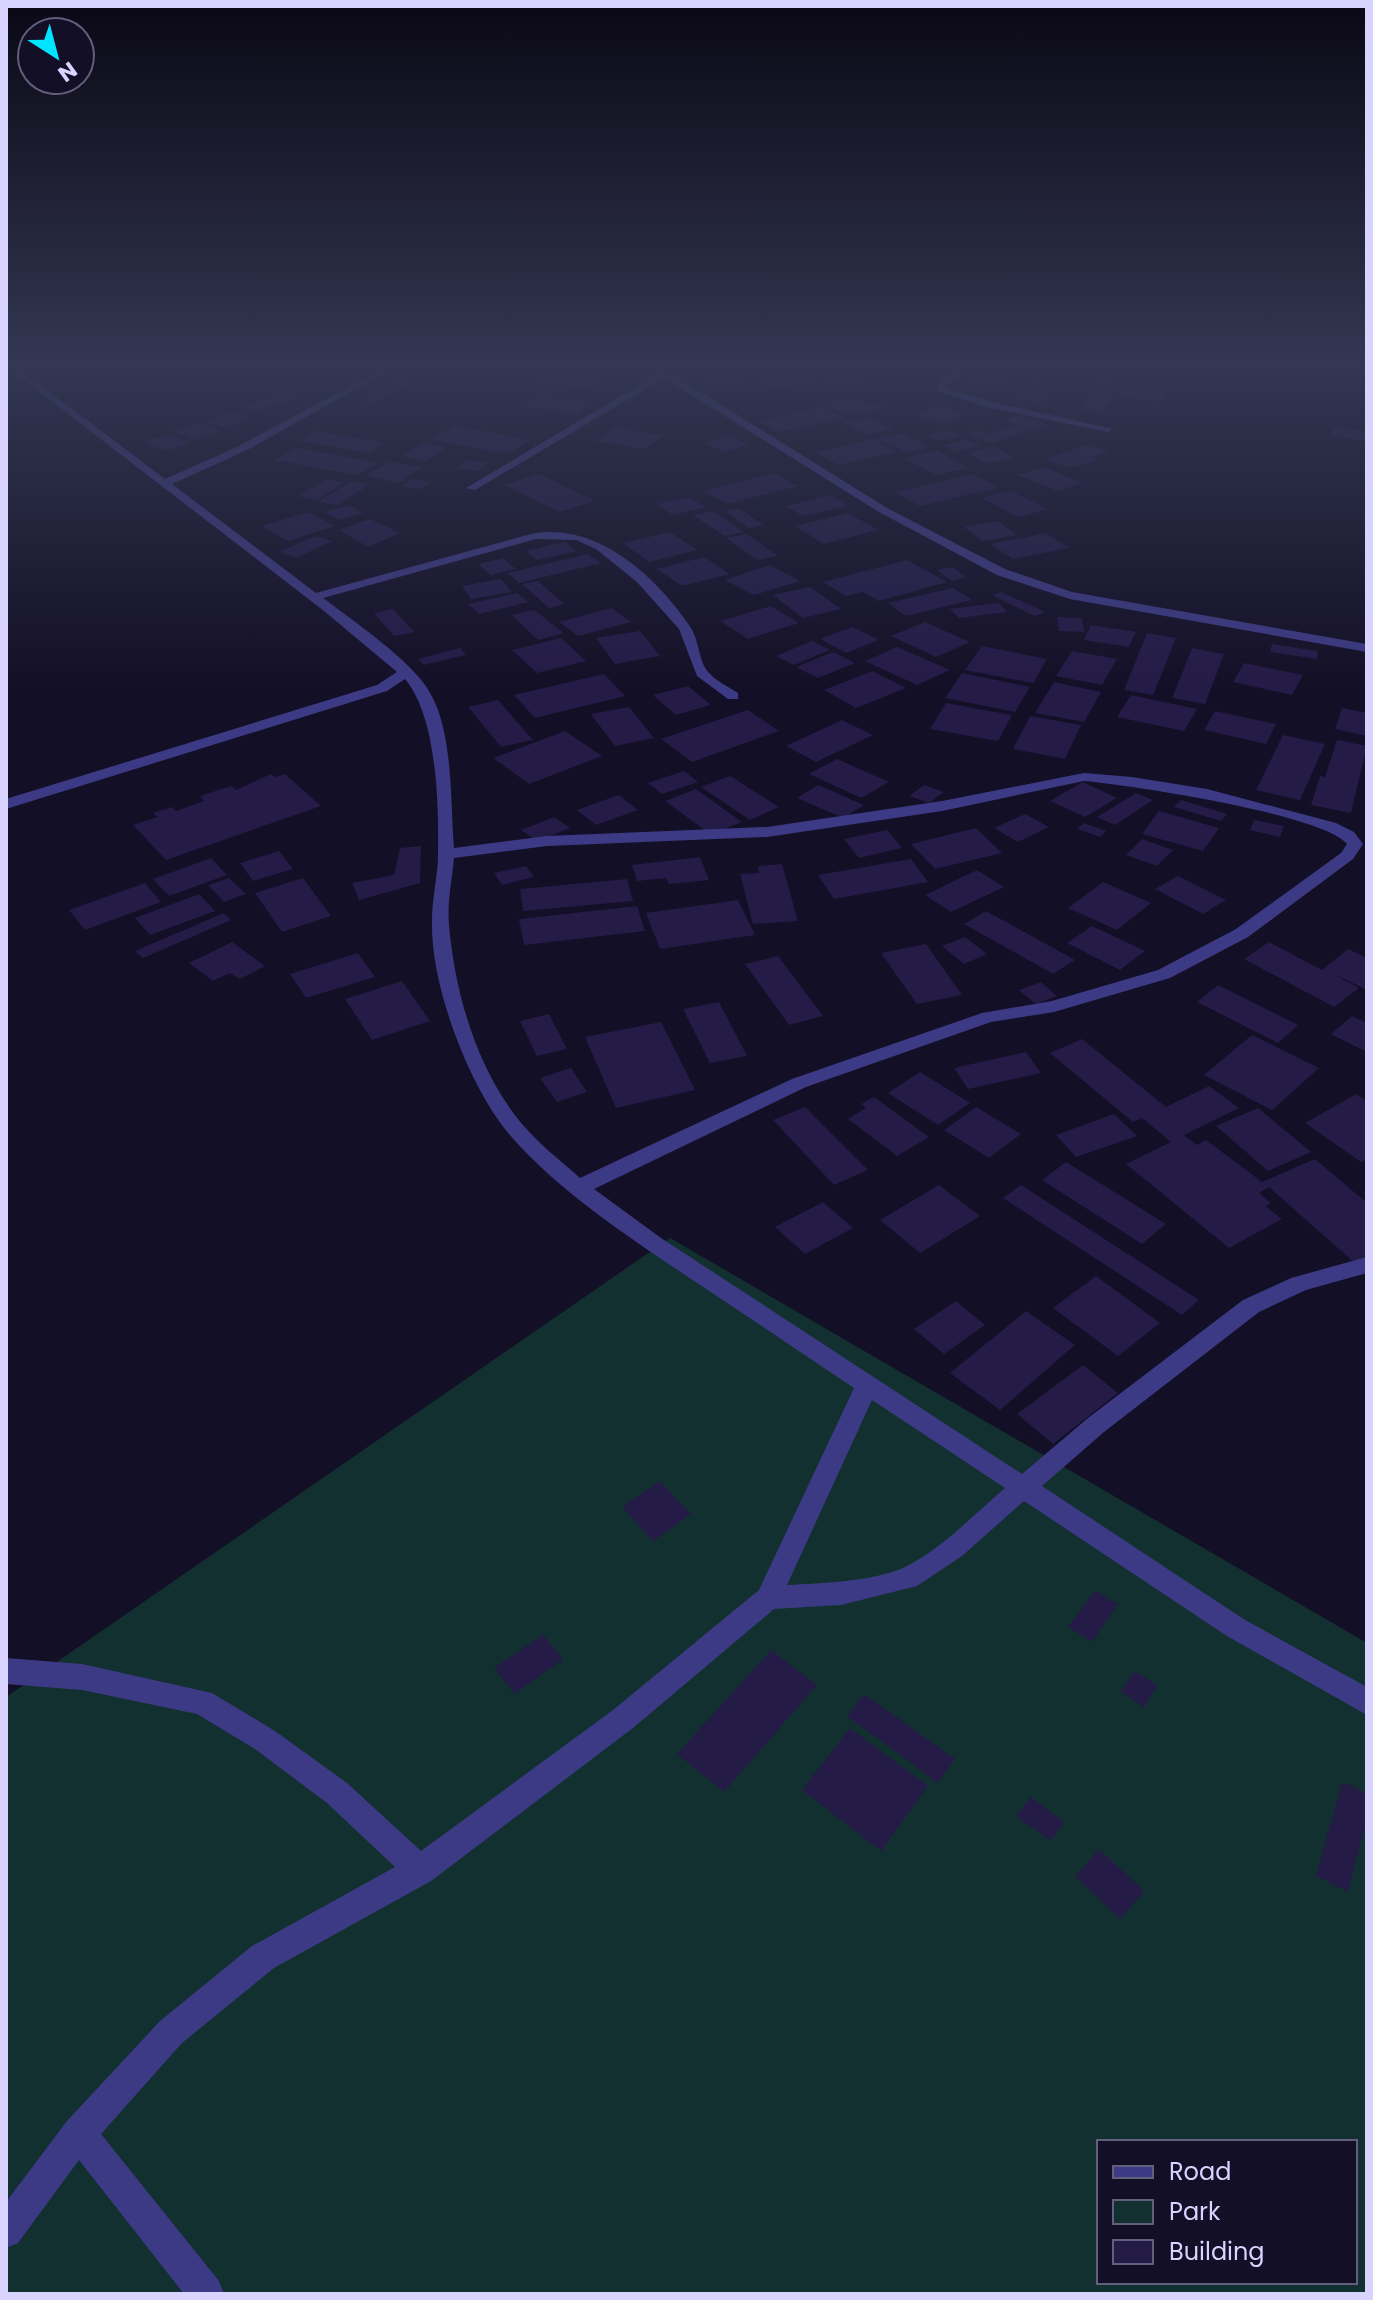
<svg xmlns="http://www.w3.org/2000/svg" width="1373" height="2300" font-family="Poppins,sans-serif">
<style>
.green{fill:#12302f;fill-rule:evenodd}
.building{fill:#241b47}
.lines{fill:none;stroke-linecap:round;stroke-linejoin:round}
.minor{fill:#3d3a85;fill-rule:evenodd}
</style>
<rect width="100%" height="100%" fill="#130f26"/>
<path class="green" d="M670,1238L1367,1643V2294H6V1697ZM1099,2142H1355V2282H1099Z"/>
<g class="building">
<polygon points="67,366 119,366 120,367 81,377 59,368"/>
<polygon points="260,366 293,366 314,373 295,379"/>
<polygon points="441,366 493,366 476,375 436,368"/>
<polygon points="551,366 582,366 567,373 545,369"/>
<polygon points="604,366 623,367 598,380 582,377"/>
<polygon points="1260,366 1290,366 1285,375 1257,371"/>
<polygon points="725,367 747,379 713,386 696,373"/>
<polygon points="977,372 1009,375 995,393 963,389"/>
<polygon points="541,374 615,385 605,392 530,381"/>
<polygon points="807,376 818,383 741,394 731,387"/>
<polygon points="832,376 864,381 849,394 815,389"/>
<polygon points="396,381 411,383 375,402 360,400 381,386"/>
<polygon points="1030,381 1059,385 1043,402 1014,398"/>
<polygon points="1100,381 1122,384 1103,412 1080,409"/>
<polygon points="1127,386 1168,391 1161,401 1120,396"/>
<polygon points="288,393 299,397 252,412 240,407"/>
<polygon points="541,395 593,402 577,414 524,406"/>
<polygon points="845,397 883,406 864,416 825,407"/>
<polygon points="935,405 966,412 946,423 914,416"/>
<polygon points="823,407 844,418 779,432 758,421"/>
<polygon points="232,412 252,418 226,428 205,422"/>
<polygon points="1014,416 1046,423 1036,429 1003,421"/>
<polygon points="869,417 893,429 867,435 843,423"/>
<polygon points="199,423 221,432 195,440 173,431"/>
<polygon points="455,426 530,440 507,454 431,440"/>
<polygon points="1015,426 1029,430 991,443 966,434 978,430 989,434"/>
<polygon points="616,427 664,436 644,449 595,441"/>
<polygon points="1334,427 1367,432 1367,441 1330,436"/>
<polygon points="948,430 960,436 938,441 926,435"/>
<polygon points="318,431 385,443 368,453 300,441"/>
<polygon points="901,433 930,447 906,453 877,439"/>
<polygon points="168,434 190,443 165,451 143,442"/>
<polygon points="728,436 749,445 726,452 705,443"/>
<polygon points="874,439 898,452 838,465 815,452"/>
<polygon points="968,440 981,446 956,452 943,445"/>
<polygon points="422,443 447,447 426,461 401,456"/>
<polygon points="1090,444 1109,451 1091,458 1097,460 1070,468 1045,459"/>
<polygon points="993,447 1014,457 989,464 968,454"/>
<polygon points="297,448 378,463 357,475 275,460"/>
<polygon points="937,451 969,468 936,475 904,458"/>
<polygon points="467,460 488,463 478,471 456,468"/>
<polygon points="389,462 423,467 399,483 365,476"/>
<polygon points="1043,467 1082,483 1058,491 1017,475"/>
<polygon points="773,473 798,486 727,504 703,491"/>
<polygon points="539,474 595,501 559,512 504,485"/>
<polygon points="973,474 999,487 920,506 895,492"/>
<polygon points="327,479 345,482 316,500 298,496"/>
<polygon points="412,479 431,482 422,489 402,487"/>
<polygon points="351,481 370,484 338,505 318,502"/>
<polygon points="1011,491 1048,509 1019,517 982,498"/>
<polygon points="830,495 848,506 803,516 786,506"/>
<polygon points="688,497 706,507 673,515 656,504"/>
<polygon points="349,505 363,513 339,520 324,512"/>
<polygon points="739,508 763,525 748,528 725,511"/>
<polygon points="713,511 744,532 724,536 693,515"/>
<polygon points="308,512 335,526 288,541 262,526"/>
<polygon points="848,513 878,530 824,544 795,526"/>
<polygon points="370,519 400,533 368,547 339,530"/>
<polygon points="998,521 1017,535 983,541 964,527"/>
<polygon points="670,532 697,550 649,562 623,543"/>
<polygon points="1046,533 1069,548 1013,559 990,544"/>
<polygon points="747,534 778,556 757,560 726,538"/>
<polygon points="315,536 332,541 296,558 279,552"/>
<polygon points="565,542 576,551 537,560 526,551"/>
<polygon points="588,554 601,563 519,583 507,573"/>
<polygon points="704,557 730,574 682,586 657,569"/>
<polygon points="503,558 516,569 491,575 478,564"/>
<polygon points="907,560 947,582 879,601 863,592 846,596 823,582"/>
<polygon points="770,565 800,581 754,595 725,580"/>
<polygon points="952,567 966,577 952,581 937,570"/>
<polygon points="501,579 512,592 471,599 462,586"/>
<polygon points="538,581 564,604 549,608 522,584"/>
<polygon points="810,587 841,609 803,618 773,595"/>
<polygon points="953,588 972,600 906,616 888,603"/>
<polygon points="1001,592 1045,612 1035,616 992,595"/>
<polygon points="517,593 528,602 479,614 468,604"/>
<polygon points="998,603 1007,612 959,618 950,609"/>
<polygon points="771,606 799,623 748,639 720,621"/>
<polygon points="612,608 631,622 578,636 559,622"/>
<polygon points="393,609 414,632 394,636 374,613"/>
<polygon points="534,610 564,633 538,640 512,615"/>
<polygon points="1057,617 1082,618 1084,632 1059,631"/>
<polygon points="925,622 970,642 936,657 891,636"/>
<polygon points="1091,625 1136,632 1129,647 1084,640"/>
<polygon points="853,627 879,640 846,653 820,639"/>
<polygon points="640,631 660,656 615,664 596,638"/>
<polygon points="1147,633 1176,638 1153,695 1124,690"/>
<polygon points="561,638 586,661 537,673 512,650"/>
<polygon points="812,641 830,650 794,665 776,656"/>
<polygon points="1272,644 1318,651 1317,659 1270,652"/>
<polygon points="982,646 1047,659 1033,683 965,670"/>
<polygon points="897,647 950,670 917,685 865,661"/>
<polygon points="460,648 466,655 424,665 418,659"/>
<polygon points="1192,648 1224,654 1205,704 1172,698"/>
<polygon points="1072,651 1117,659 1102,685 1056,676"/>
<polygon points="833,652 855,663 818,678 796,667"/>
<polygon points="1244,663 1303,675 1292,695 1233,682"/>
<polygon points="872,671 906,688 856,708 824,690"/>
<polygon points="962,673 1030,687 1015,712 945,698"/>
<polygon points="604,674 625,696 535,718 514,695"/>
<polygon points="1054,682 1101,692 1084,722 1035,713"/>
<polygon points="688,686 711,705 676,715 653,695"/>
<polygon points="1131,695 1197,709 1184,731 1117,717"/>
<polygon points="498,700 533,740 501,747 468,707"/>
<polygon points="946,703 1012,715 998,741 930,729"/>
<polygon points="629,707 654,738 615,746 591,714"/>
<polygon points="1342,708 1367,713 1367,736 1335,729"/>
<polygon points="748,710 779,731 692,762 661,739"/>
<polygon points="1215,711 1276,724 1266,744 1204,730"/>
<polygon points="1030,716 1081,725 1065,759 1013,749"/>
<polygon points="842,720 873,735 816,762 786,746"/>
<polygon points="565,731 602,756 529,784 493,758"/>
<polygon points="1283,735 1325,744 1300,800 1256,790"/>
<polygon points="1337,740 1367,746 1351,813 1311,805 1320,776 1325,777"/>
<polygon points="837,759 889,782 861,798 809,774"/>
<polygon points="684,771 698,782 662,794 648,783"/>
<polygon points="271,774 275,777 285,774 321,806 166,860 133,825 158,817 153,813 172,807 176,811 204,801 200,796 231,786 236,790"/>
<polygon points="730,776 779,807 750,820 701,787"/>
<polygon points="1083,782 1117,798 1085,817 1050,801"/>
<polygon points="818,785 864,805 843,818 797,798"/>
<polygon points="924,785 944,792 929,803 909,796"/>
<polygon points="696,789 742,822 710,834 665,801"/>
<polygon points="1136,793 1153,800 1115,825 1097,817"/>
<polygon points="619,795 638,810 596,825 577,810"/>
<polygon points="1181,800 1227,814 1221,821 1174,807"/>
<polygon points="1159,811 1219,828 1203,851 1142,834"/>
<polygon points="1025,814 1049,827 1018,842 994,828"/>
<polygon points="554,817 570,828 537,841 521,830"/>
<polygon points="1254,820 1284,826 1280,837 1250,830"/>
<polygon points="1084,823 1106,831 1100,837 1077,829"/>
<polygon points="976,828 1002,853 935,869 911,844"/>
<polygon points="887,830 902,848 859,858 844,839"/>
<polygon points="1142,839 1173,850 1157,866 1126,855"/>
<polygon points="421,846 420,883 359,900 352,883 394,875 400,848"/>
<polygon points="279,851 293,869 253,881 240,863"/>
<polygon points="700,857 709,880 669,884 666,878 637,881 632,865"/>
<polygon points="211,858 227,875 169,896 153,879"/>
<polygon points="911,859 928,882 834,899 818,875"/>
<polygon points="782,864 798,921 753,924 740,874 759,873 758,866"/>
<polygon points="526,866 534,877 502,885 494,873"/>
<polygon points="977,870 1004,887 951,912 925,895"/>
<polygon points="1178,876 1226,900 1203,914 1155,889"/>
<polygon points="229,878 246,894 224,902 208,885"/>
<polygon points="303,878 331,916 282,932 255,893"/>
<polygon points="627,879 633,901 523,911 520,889"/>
<polygon points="1103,882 1151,903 1117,930 1068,908"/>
<polygon points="145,883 161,902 85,930 69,910"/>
<polygon points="199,894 215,911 150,935 135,918"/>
<polygon points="738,900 755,935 660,949 646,913"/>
<polygon points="637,906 645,931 524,945 519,919"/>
<polygon points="986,911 1075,960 1053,974 964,924"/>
<polygon points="224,913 231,920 143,958 135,951"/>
<polygon points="1092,926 1145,951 1120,970 1067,943"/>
<polygon points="965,937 987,954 964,964 942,946"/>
<polygon points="232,942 265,966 240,979 230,973 213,981 189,963"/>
<polygon points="1269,942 1322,970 1348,949 1367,958 1367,990 1328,971 1359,988 1334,1007 1244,959"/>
<polygon points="926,944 962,995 917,1004 881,953"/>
<polygon points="358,953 375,977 306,998 290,974"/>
<polygon points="778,956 823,1016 789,1025 745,964"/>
<polygon points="402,981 430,1021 372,1040 345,999"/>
<polygon points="1041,982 1057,996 1036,1004 1019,990"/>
<polygon points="1218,985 1298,1025 1278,1043 1197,1002"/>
<polygon points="719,1002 747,1056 710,1063 683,1009"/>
<polygon points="549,1014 567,1049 537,1056 520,1021"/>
<polygon points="1352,1016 1367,1023 1367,1052 1331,1034"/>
<polygon points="661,1022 695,1090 616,1108 585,1037"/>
<polygon points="1252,1035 1319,1068 1272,1110 1204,1075"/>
<polygon points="1082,1039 1166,1107 1209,1086 1239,1108 1184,1135 1197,1145 1206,1140 1262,1182 1315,1159 1367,1203 1367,1260 1357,1265 1269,1187 1259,1193 1271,1203 1265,1206 1282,1219 1229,1248 1126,1164 1171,1142 1142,1118 1133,1122 1050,1053"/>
<polygon points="1026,1052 1041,1073 968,1089 954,1068"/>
<polygon points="571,1068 587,1092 557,1102 540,1078"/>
<polygon points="920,1072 970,1103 938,1125 888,1093"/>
<polygon points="1356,1094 1367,1101 1367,1159 1361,1162 1305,1123"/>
<polygon points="874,1097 929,1137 897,1156 848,1119 866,1108 861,1104"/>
<polygon points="805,1107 868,1170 834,1185 773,1120"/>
<polygon points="976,1107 1021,1134 989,1158 944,1130"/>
<polygon points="1258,1108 1311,1152 1268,1171 1216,1126"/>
<polygon points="1114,1114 1137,1136 1076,1157 1056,1135"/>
<polygon points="1066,1162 1166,1224 1142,1244 1042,1180"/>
<polygon points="939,1185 980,1216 920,1253 880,1220"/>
<polygon points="1021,1185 1199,1300 1182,1315 1003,1198"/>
<polygon points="823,1202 853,1228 805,1254 775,1227"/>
<polygon points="1096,1276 1160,1323 1118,1356 1053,1308"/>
<polygon points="956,1301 985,1325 944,1354 914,1329"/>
<polygon points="1026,1311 1075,1345 1000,1410 950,1373"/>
<polygon points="1083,1365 1118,1393 1053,1444 1017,1414"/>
<polygon points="660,1481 691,1514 653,1541 622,1507"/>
<polygon points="1095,1590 1118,1604 1092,1642 1068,1627"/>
<polygon points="543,1635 563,1659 514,1694 494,1668"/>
<polygon points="771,1650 817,1685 724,1792 677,1754"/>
<polygon points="1134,1671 1157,1685 1144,1707 1121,1692"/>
<polygon points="864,1694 955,1759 938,1783 847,1716"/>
<polygon points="850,1728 928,1786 881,1851 802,1790"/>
<polygon points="1342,1782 1367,1793 1367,1819 1348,1892 1316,1876"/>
<polygon points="1031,1797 1064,1822 1051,1841 1016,1816"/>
<polygon points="1099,1849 1144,1891 1120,1919 1075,1876"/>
</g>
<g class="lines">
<g class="minor">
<path d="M6,366H15L165,479L239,446L387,366H397L247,450L172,484L316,593L531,534C595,521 655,575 689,625C698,637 698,653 704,666C710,678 727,686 738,693V699H728L697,676L679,629L637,582L596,549L576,540L536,539L323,598C352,620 412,661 429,691C454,732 450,802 454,848L547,836L767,827L942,801L1084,773L1132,777L1207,789L1336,823L1354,832L1363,844L1353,859L1248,937L1170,978L1054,1012L991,1022L806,1087L594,1189L661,1238L1022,1474L1088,1418L1243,1300L1291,1278L1367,1257V1273L1306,1290L1259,1312L1104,1432L1042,1486L1245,1620L1367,1687V1715L1227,1636L1024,1501L962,1556L917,1586L841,1605L774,1609L633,1728L431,1881L274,1968L182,2043L101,2134L219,2281L224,2294H184L79,2160L18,2243L6,2248V2202L67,2121L160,2021L252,1946L395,1867L327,1803L255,1749L197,1714L82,1690L6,1684V1658L82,1664L212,1693L275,1731L347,1783L421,1851L613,1710L759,1590L854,1388C799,1351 744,1314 688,1277C626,1235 558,1191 509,1134C468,1085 430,984 432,920C432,898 438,876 438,854C439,805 437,717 405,679L387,691L6,809V799L377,685L397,672L324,611ZM1084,781C1129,785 1323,814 1347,844L1341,853L1236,929L1158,970L1052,1001L982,1013L792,1079L580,1178C561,1161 539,1144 522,1124C477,1070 455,994 449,925C447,903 452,879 454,858L547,846L767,837L942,811ZM872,1400L1005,1488C973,1515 941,1550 903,1568C870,1582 822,1583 787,1585Z"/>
<polygon points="646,366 657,366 668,372 887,508 1005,569 1072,592 1367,644 1367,652 1070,599 997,575 879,512 664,378 475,490 466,488 658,374"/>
<polygon points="955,366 965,366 946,388 992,402 1113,429 1108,432 990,408 937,391 937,387"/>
</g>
</g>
<linearGradient id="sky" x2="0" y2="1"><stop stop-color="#0a0815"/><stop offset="0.53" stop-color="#333752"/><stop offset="1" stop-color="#333752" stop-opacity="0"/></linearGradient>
<rect width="1373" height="688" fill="url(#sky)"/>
<rect width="1373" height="2300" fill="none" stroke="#d9d4ff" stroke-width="16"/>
<rect x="1097" y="2140" width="260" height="144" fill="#130f26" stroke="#625e7d" stroke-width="2"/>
<rect x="1113" y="2166" width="40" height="12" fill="#3d3a85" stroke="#625e7d" stroke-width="2"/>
<text x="1169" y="2180" font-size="24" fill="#d9d4ff">Road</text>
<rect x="1113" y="2200" width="40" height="24" fill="#12302f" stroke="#625e7d" stroke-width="2"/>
<text x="1169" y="2220" font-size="24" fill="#d9d4ff">Park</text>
<rect x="1113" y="2240" width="40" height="24" fill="#241b47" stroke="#625e7d" stroke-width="2"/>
<text x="1169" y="2260" font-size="24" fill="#d9d4ff">Building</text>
<g transform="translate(56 56) rotate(144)"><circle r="38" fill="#130f26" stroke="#625e7d" stroke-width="2"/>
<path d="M0-6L14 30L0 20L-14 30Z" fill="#00e5ff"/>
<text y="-12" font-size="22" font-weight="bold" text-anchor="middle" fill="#d9d4ff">N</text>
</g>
</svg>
